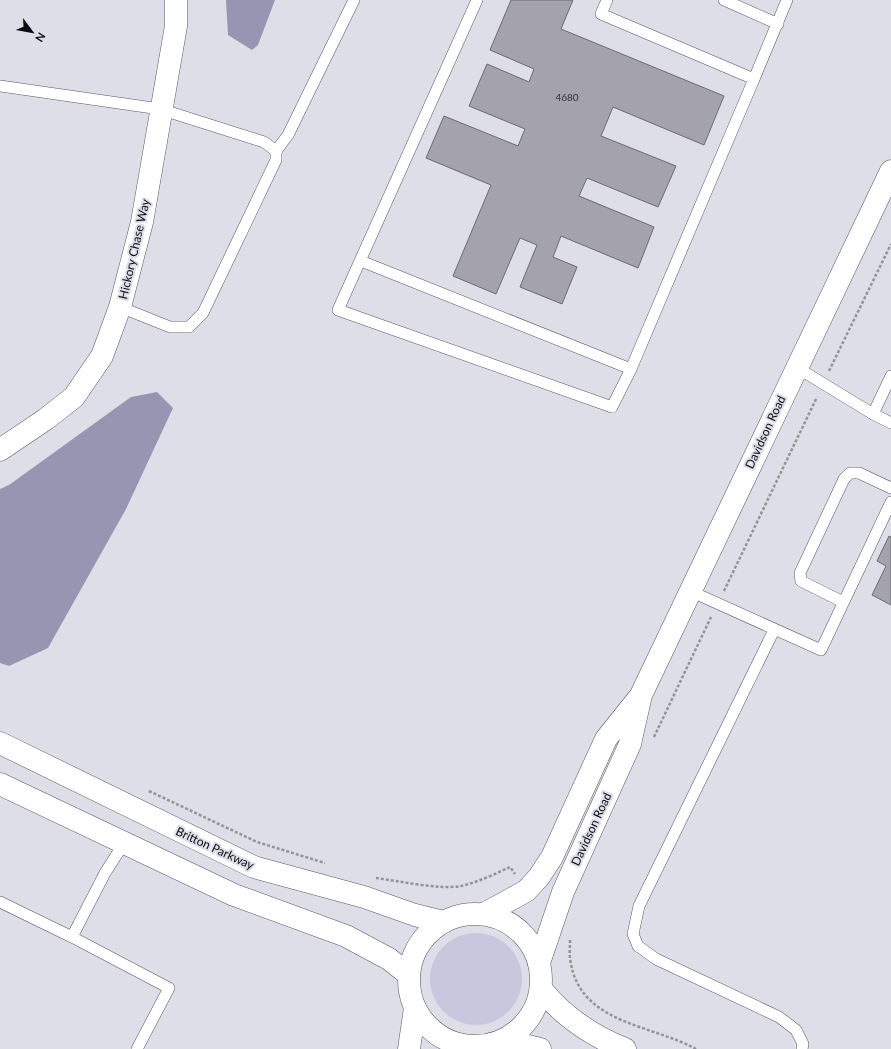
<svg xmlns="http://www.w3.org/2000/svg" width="891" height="1049" font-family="Lato,sans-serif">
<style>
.green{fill:#c9c7de}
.water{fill:#9895b3}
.building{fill:#a4a3ad;stroke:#6b6a73}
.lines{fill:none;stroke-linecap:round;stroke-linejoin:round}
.service-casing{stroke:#585760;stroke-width:12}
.minor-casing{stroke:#585760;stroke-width:23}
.secondary-casing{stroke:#585760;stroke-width:23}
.path{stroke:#93939a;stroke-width:2.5;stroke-dasharray:3 2;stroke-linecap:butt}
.service{stroke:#fff;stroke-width:11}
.minor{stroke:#fff;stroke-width:22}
.secondary{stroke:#fff;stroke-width:22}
.labels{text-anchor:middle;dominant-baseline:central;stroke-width:4;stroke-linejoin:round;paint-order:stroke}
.number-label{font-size:10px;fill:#333237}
.street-label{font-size:12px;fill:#0d0c10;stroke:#dedee8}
</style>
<rect width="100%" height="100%" fill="#dedee8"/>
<circle class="green" cx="476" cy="979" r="46"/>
<g class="water">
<polygon points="226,0 275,0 258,45 252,50 228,35"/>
<polygon points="157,392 173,408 126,509 48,648 9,666 0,663 0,489 9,485 131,397"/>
</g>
<g class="building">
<polygon points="511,0 573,0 561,29 724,96 704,145 613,107 601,136 676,166 658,207 587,178 579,196 654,227 638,268 561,236 553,257 577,267 562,304 520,287 537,245 520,238 496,294 453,276 491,185 426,158 444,116 518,146 525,129 469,106 487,64 529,82 534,69 490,50"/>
<polygon points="889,536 891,537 891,605 872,595 886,566 877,561"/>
</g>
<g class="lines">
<g class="service-casing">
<g id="service">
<polyline points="607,0 601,14 754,79 787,0"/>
<polyline points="724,0 778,24"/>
<polyline points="0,86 160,109 264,142 276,151 276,160 203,313 189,327 170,327 120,307"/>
<polyline points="276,151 288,135 354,0"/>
<polyline points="361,261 631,369 612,407 338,310 477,0"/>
<polyline points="796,367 873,414 891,423"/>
<polyline points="631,369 754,79"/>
<polyline points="873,414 891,376"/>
<polyline points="690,591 821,650 891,502"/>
<polyline points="843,602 801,581 800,573 844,479 850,473 859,473 891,488"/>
<polyline points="774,630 639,906 633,934 638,946 656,959 779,1017 796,1030 803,1044 802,1049"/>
<polyline points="0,902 72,937 105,873 124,843"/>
<polyline points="72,937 169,988 137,1049"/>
</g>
</g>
<g class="minor-casing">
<polyline id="minor" points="0,450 46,419 74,397 102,356 120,307 142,222 176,26 176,0"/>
</g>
<g class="secondary-casing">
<g id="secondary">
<polyline points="0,743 254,867 364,897 415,915 443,922"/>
<polyline points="0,784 234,895 346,936 389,959 409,975"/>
<polyline points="484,914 526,891 539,877 552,857 606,739 638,699"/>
<circle cx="475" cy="980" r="66"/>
<polyline points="539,963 563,892 630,744 641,695 891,171"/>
<path d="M541,989C563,1016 592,1036 625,1049"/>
<polyline points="504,1040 540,1049"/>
<polyline points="409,1049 415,1008"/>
</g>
</g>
<g class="path">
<polyline points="829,371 891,244"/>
<polyline points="724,591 817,397"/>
<polyline points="654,737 711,617"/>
<polyline points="149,791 257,842 325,863"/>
<path d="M376,878C399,881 439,890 461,886C478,882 495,874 510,867L515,874"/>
<path d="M570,940C570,948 569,957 571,964C582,1024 653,1025 696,1049"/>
</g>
<use href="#service" class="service"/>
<use href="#minor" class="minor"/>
<use href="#secondary" class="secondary"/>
</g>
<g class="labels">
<g class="number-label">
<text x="567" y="97">4680</text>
</g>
<g class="street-label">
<text transform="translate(134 249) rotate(-77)">Hickory Chase Way</text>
<text transform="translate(765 432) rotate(-65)">Davidson Road</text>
<text transform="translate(591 829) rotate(-65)">Davidson Road</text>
<text transform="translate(215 848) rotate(25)">Britton Parkway</text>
</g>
</g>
<g transform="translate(32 32) rotate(122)" stroke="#dedee8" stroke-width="3" paint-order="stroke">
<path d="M0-3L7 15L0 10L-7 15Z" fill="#0d0c10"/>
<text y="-6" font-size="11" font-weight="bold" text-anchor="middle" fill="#0d0c10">N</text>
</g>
</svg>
